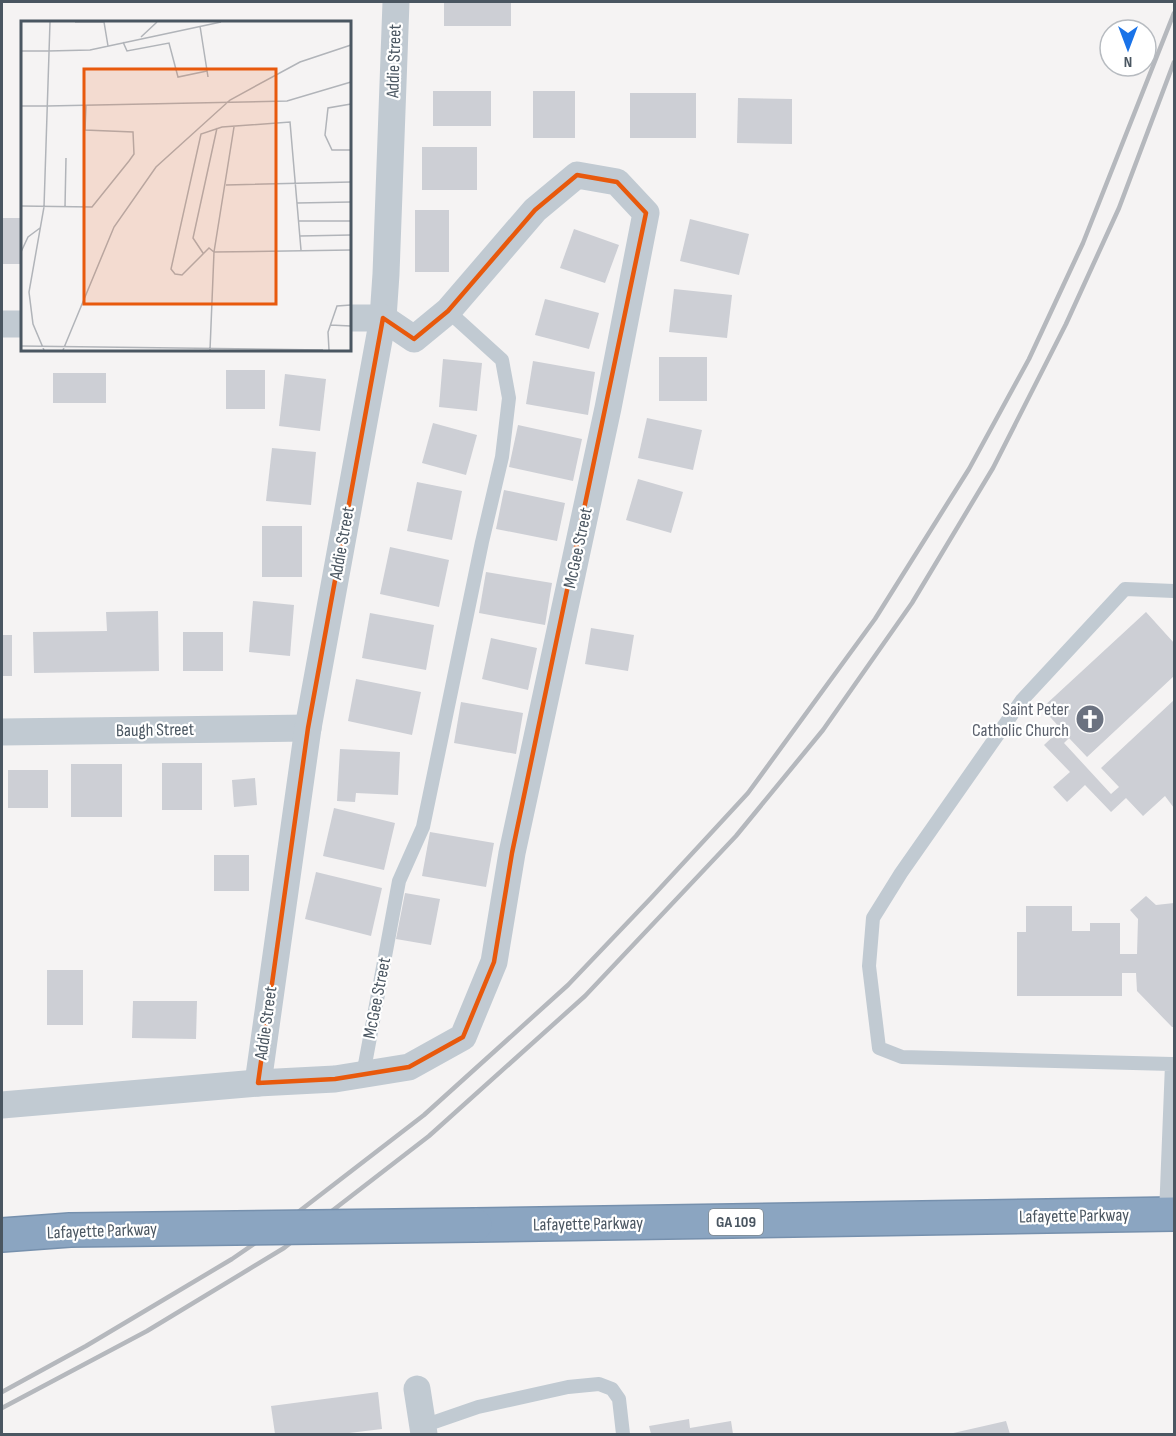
<svg xmlns="http://www.w3.org/2000/svg" width="1176" height="1436" font-family="'Sofia Sans Condensed',sans-serif">
<style>
.building{fill:#cdcfd5}
.lines{fill:none;stroke-linecap:round;stroke-linejoin:round}
.highway-casing{stroke:#7690ad;stroke-width:36}
.lane{stroke:#c1cad2;stroke-width:14}
.street{stroke:#c1cad2;stroke-width:27}
.highway{stroke:#8ba5c1;stroke-width:33}
.rail{stroke:#b5b8bd;stroke-width:4.5}
.highway-bridge-casing{stroke:#7690ad;stroke-width:36;stroke-linecap:butt}
.highway-bridge{stroke:#8ba5c1;stroke-width:33}
.marked{fill:none;stroke:#e8590c;stroke-width:4.5;stroke-linejoin:round}
.labels{text-anchor:middle;dominant-baseline:central;stroke-width:4.5;stroke-linejoin:round;paint-order:stroke}
.shield{fill:#fff;stroke:#808990;stroke-width:1.5}
.shield-label{font-size:16px;font-weight:bold;fill:#4a5661}
.street-label{font-size:18px;fill:#4a5661;stroke:#fff}
.worship-label{font-size:18px;fill:#5b616d;stroke:#fff;text-anchor:end}
.inset-road{fill:none;stroke:#b1b4b9;stroke-width:1.5}
.view{fill:#e8590c;fill-opacity:0.15;stroke:#e8590c;stroke-width:3}
.inset-edge{fill:none;stroke:#4a5661;stroke-width:3}
</style>
<rect width="100%" height="100%" fill="#f5f3f3"/>
<g class="building">
<rect x="444" y="2" width="67" height="24"/>
<rect x="433" y="91" width="58" height="35"/>
<rect x="533" y="91" width="42" height="47"/>
<rect x="630" y="93" width="66" height="45"/>
<polygon points="738,98 792,99 792,144 737,143"/>
<rect x="422" y="147" width="55" height="43"/>
<rect x="415" y="210" width="34" height="62"/>
<rect x="2" y="218" width="20" height="46"/>
<polygon points="690,219 749,234 739,275 680,261"/>
<polygon points="574,229 619,245 605,283 560,268"/>
<polygon points="674,289 732,295 727,338 669,332"/>
<polygon points="545,299 599,313 589,349 535,335"/>
<rect x="659" y="357" width="48" height="44"/>
<polygon points="443,359 482,363 477,411 439,407"/>
<polygon points="533,361 595,372 588,415 526,404"/>
<rect x="226" y="370" width="39" height="39"/>
<rect x="53" y="373" width="53" height="30"/>
<polygon points="285,374 326,379 320,431 279,426"/>
<polygon points="647,418 702,430 693,470 638,458"/>
<polygon points="433,423 477,435 466,475 422,463"/>
<polygon points="518,425 582,439 573,481 509,467"/>
<polygon points="272,448 316,452 311,505 266,501"/>
<polygon points="638,479 683,492 671,533 626,520"/>
<polygon points="417,482 462,491 452,540 407,531"/>
<polygon points="504,490 565,503 557,541 496,529"/>
<rect x="262" y="526" width="40" height="51"/>
<polygon points="390,547 449,560 439,607 380,594"/>
<polygon points="486,572 552,583 545,625 479,613"/>
<polygon points="253,601 294,605 290,656 249,652"/>
<polygon points="158,611 159,671 34,673 33,632 107,631 106,612"/>
<polygon points="1146,612 1174,643 1174,676 1087,757 1069,738 1064,743 1111,794 1119,787 1101,768 1174,700 1174,808 1165,796 1143,816 1126,798 1111,812 1085,785 1067,802 1053,787 1070,772 1044,745 1061,729 1042,708"/>
<polygon points="370,613 434,625 426,670 362,658"/>
<polygon points="591,628 634,635 628,671 585,664"/>
<rect x="183" y="632" width="40" height="39"/>
<rect x="2" y="635" width="10" height="41"/>
<polygon points="491,638 537,648 528,690 482,679"/>
<polygon points="356,679 421,692 412,735 348,721"/>
<polygon points="461,702 523,713 516,754 454,743"/>
<polygon points="340,749 400,752 398,795 356,793 355,802 337,801"/>
<rect x="162" y="763" width="40" height="47"/>
<rect x="71" y="764" width="51" height="53"/>
<rect x="8" y="770" width="40" height="38"/>
<polygon points="255,778 257,805 234,807 232,780"/>
<polygon points="334,808 395,823 384,870 323,856"/>
<polygon points="430,832 494,843 486,887 422,876"/>
<rect x="214" y="855" width="35" height="36"/>
<polygon points="316,872 382,888 371,936 305,919"/>
<polygon points="405,893 440,899 431,945 396,939"/>
<polygon points="1146,896 1156,905 1174,903 1174,1027 1172,1027 1137,991 1136,973 1122,973 1122,996 1017,996 1017,932 1026,932 1026,906 1072,906 1072,931 1090,931 1090,923 1120,923 1120,954 1137,954 1138,919 1130,910"/>
<rect x="47" y="970" width="36" height="55"/>
<polygon points="133,1001 197,1001 196,1039 132,1038"/>
<polygon points="378,1392 382,1429 341,1434 275,1434 271,1406"/>
<polygon points="689,1419 690,1428 731,1421 733,1434 651,1434 649,1426"/>
<polygon points="1006,1421 1010,1434 949,1434"/>
</g>
<g class="lines">
<g class="highway-casing">
<g id="highway">
<polyline points="475,1225 1174,1214"/>
<polyline points="2,1235 70,1230"/>
</g>
</g>
<g class="lane">
<polyline points="363,1075 399,881 423,827 482,542 502,457 509,398 502,360 448,311"/>
<polyline points="1166,1214 1172,1064 902,1057 879,1048 869,966 873,918 901,873 1022,700 1125,589 1174,591"/>
<polyline points="423,1426 478,1407 568,1387 599,1384 612,1389 619,1399 623,1434"/>
</g>
<g class="street">
<polyline points="2,324 22,324"/>
<polyline points="2,732 308,728"/>
<polyline points="258,1083 308,728 383,318 386,274 396,2"/>
<polyline points="2,1105 258,1083 335,1079 409,1067 463,1037 494,962 512,853 608,408 646,213 617,182 577,175 535,210 448,311 414,339 383,318 350,318"/>
<polyline points="417,1389 424,1434"/>
</g>
<use href="#highway" class="highway"/>
<g class="rail">
<polyline points="2,1392 86,1346 232,1259 280,1226 424,1115 568,985 651,898 748,793 875,619 969,469 1029,359 1083,243 1174,13"/>
<polyline points="2,1408 147,1331 284,1248 429,1136 585,996 736,836 823,730 912,603 993,468 1066,324 1119,208 1174,62"/>
</g>
<g class="highway-bridge-casing">
<polyline id="highway-bridge" points="70,1230 475,1225"/>
</g>
<use href="#highway-bridge" class="highway-bridge"/>
</g>
<path class="marked" d="M577,175L617,182L646,213L512,853L494,962L463,1037L409,1067L335,1079L258,1083L308,728L383,318L414,339L448,311L535,210Z"/>
<defs>
<g id="church-disc" transform="scale(1.5)"><circle r="9.5" fill="#6b7280" stroke="#fff"/><path d="M-1.2-6h2.4v3.5h3.3v2.4h-3.3V6h-2.4V-.1h-3.3v-2.4h3.3Z" fill="#fff"/></g>
</defs>
<g fill-rule="evenodd">
<use href="#church-disc" x="1090" y="719"/>
</g>
<g class="labels">
<rect class="shield" x="709" y="1209" width="54" height="26" rx="4.5"/>
<g class="shield-label">
<text x="736" y="1222">GA 109</text>
</g>
<g class="street-label">
<text transform="translate(394 61) rotate(-88)">Addie Street</text>
<text transform="translate(342 543) rotate(-80)">Addie Street</text>
<text transform="translate(578 548) rotate(-78)">McGee Street</text>
<text transform="translate(155 730) rotate(-1)">Baugh Street</text>
<text transform="translate(377 998) rotate(-79)">McGee Street</text>
<text transform="translate(266 1023) rotate(-82)">Addie Street</text>
<text transform="translate(1074 1216) rotate(-1)">Lafayette Parkway</text>
<text transform="translate(588 1224) rotate(-1)">Lafayette Parkway</text>
<text transform="translate(102 1231) rotate(-2)">Lafayette Parkway</text>
</g>
<g class="worship-label">
<text x="1069" y="709">Saint Peter<tspan x="1069" dy="21">Catholic Church</tspan></text>
</g>
</g>
<g transform="translate(21 21)">
<rect width="330" height="330" fill="#f5f3f3"/>
<path class="inset-road" d="M54,1H83M83,1L87,25M179,5L187,56M120,16L136,1M102,21L106,30L148,22L157,56L186,50M0,30H27M27,30L69,29L200,1M330,83L307,87L304,114L311,129H330M0,85H26M26,85L266,80L330,61M205,164L330,161M276,182L330,181M0,185L71,186L108,140L113,133L112,111L64,109L65,84M44,186L45,137M278,200H330M279,215L330,214M280,229L269,101L201,106L180,113L150,248L154,253L161,254L188,227L193,231L330,229M0,231L7,216L19,207M182,232L172,217L196,107M309,304L330,305M0,325L302,329M23,329L12,303L8,271L23,186L29,1M42,329L93,206L135,146L209,79L279,41L330,24M189,329L193,231L213,106M308,329L307,311L316,285L330,284"/>
<path class="view" d="M63,48H255V283H63Z"/>
<rect width="330" height="330" class="inset-edge"/>
</g>
<rect width="1176" height="1436" fill="none" stroke="#4a5661" stroke-width="6"/>
<g transform="translate(1128 48) rotate(180)"><circle r="28" fill="#ffffff" stroke="#b7bbc0" stroke-width="1.5"/>
<path d="M0-4.5L10 22L0 15L-10 22Z" fill="#1a73e8"/>
<text y="-9" font-size="16" font-weight="bold" text-anchor="middle" fill="#4a5661">N</text>
</g>
</svg>
